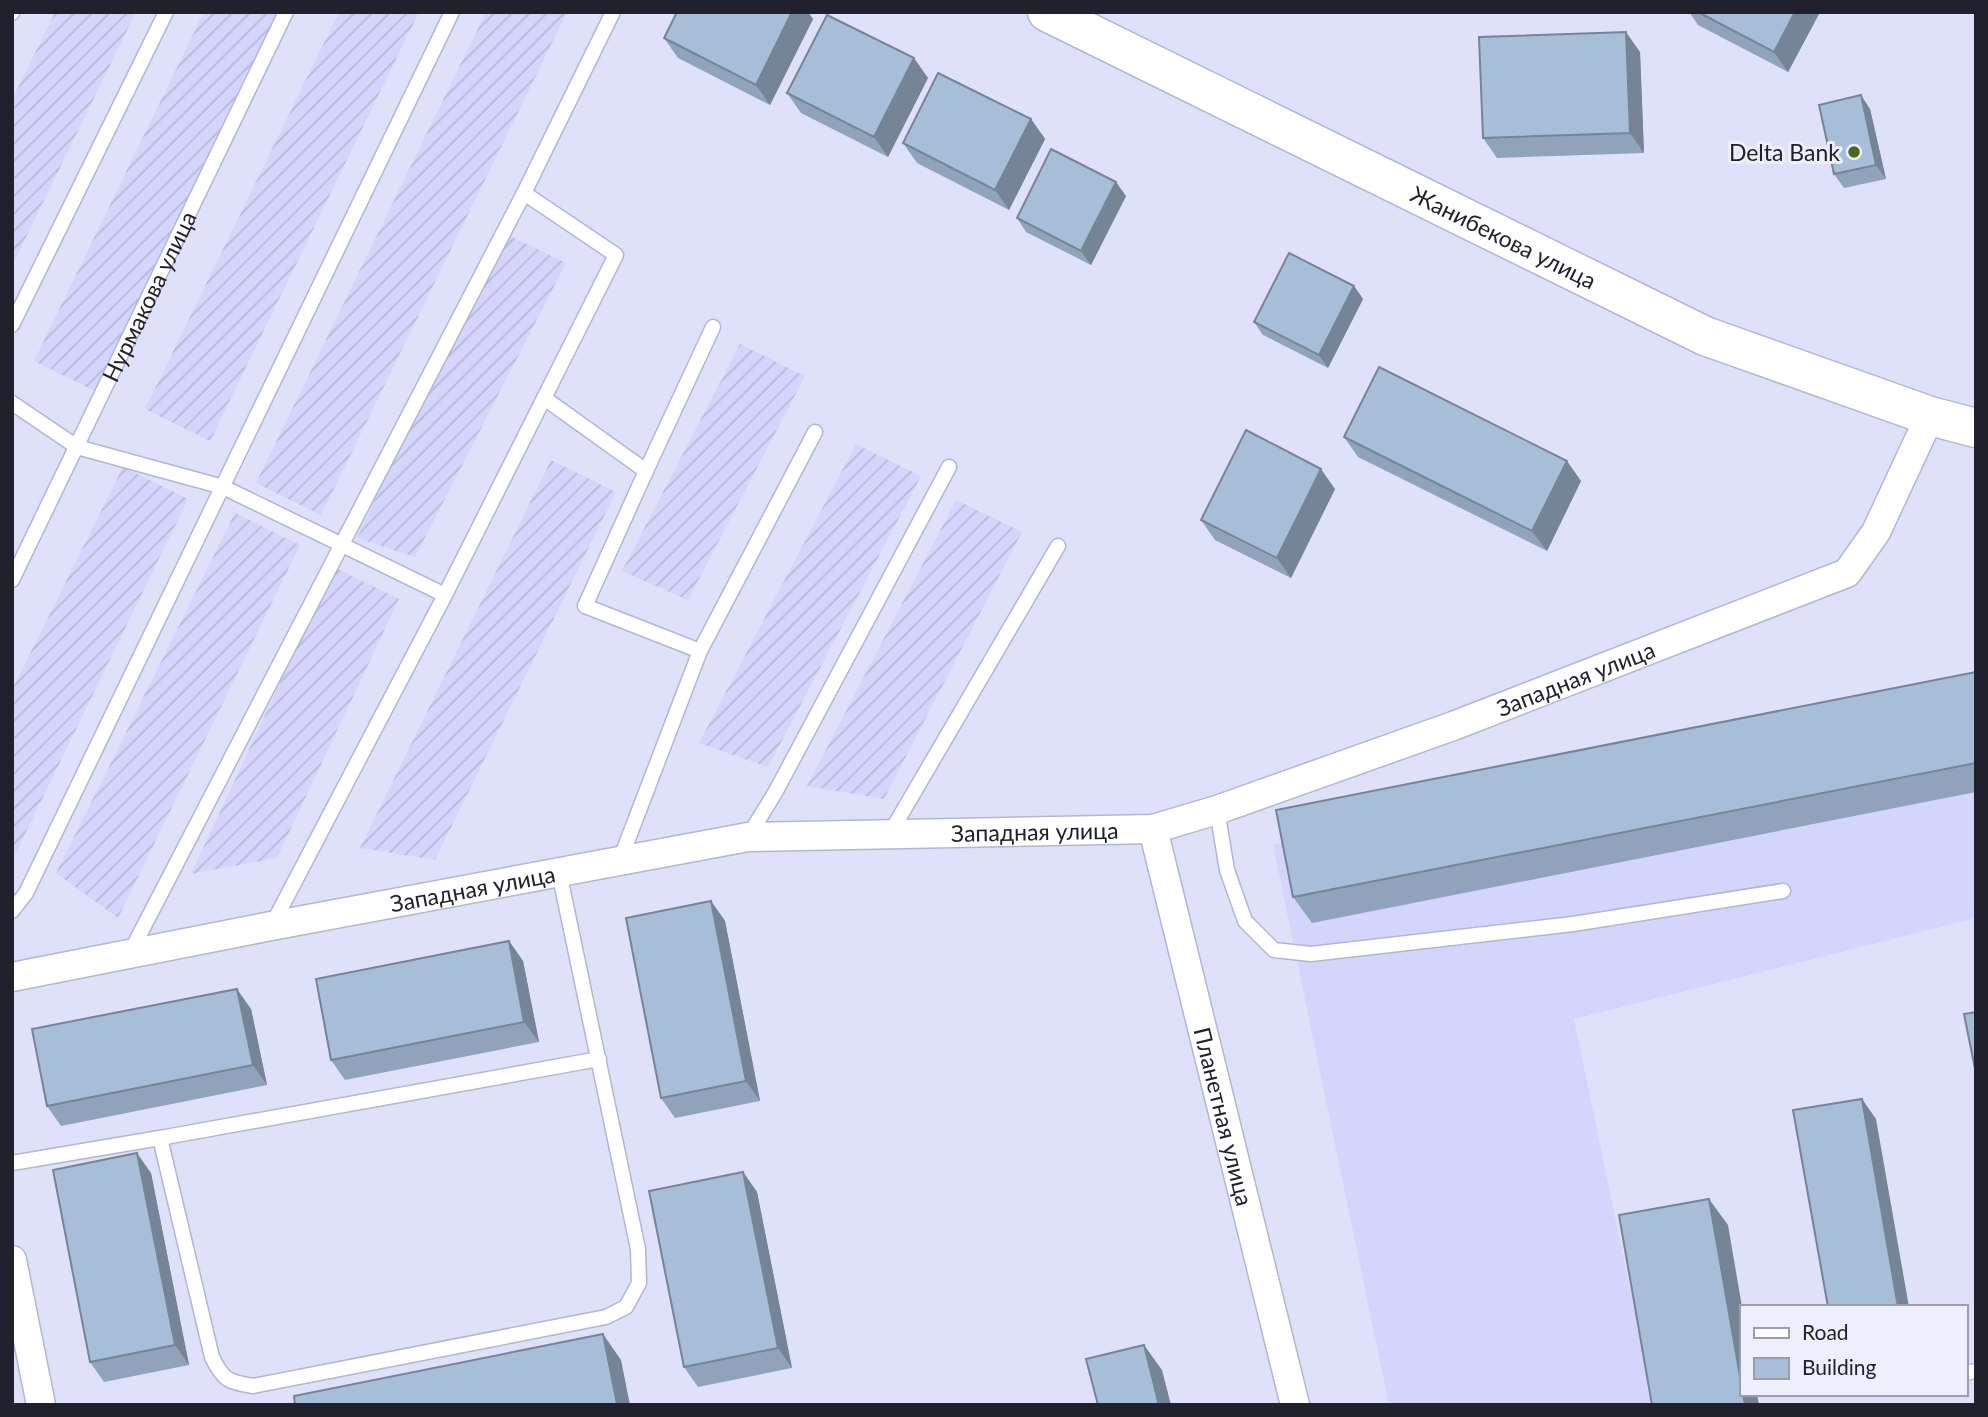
<svg xmlns="http://www.w3.org/2000/svg" width="1988" height="1417" font-family="Lato,sans-serif">
<style>
.built{fill:#d4d5fd}
.industrial{fill:url(#industrial-furrows)}
.lines{fill:none;stroke-linecap:round;stroke-linejoin:round}
.lane-casing{stroke:#b3b5d4;stroke-width:17}
.street-casing{stroke:#b3b5d4;stroke-width:31}
.secondary-casing{stroke:#b3b5d4;stroke-width:41}
.lane{stroke:#fff;stroke-width:14}
.street{stroke:#fff;stroke-width:28}
.secondary{stroke:#fff;stroke-width:38}
.wall{fill:#90a3ba}
.shaded-wall{fill:#758597}
.building{fill:#a7bed8;stroke:#758597;stroke-width:2}
.poi-dot{fill:#4c6618;stroke:#eeeffc;stroke-width:2.5}
.labels{text-anchor:middle;dominant-baseline:central;stroke-width:6;stroke-linejoin:round;paint-order:stroke}
.poi-label{font-size:23px;fill:#21212d;stroke:#eeeffc;text-anchor:end}
.street-label{font-size:23px;fill:#21212d;stroke:#eeeffc}
</style>
<defs>
<pattern id="industrial-furrows" width="10" height="10" patternUnits="userSpaceOnUse" patternTransform="scale(1.75)"><rect width="10" height="10" fill="#d4d5fd"/><path d="M-1 1l2-2M0 10L10 0M9 11l2-2" fill="none" stroke="#b6b7d9"/></pattern>
</defs>
<rect width="100%" height="100%" fill="#dfe1fb"/>
<polygon class="built" points="1976,690 1976,918 1574,1019 1654,1405 1389,1405 1273,845"/>
<g class="industrial">
<polygon points="55,12 136,12 12,266 12,100"/>
<polygon points="204,12 285,12 99,393 34,361"/>
<polygon points="339,12 419,12 210,441 145,409"/>
<polygon points="486,12 567,12 321,515 256,483"/>
<polygon points="500,231 566,263 415,557 357,538"/>
<polygon points="740,344 805,376 688,600 622,571"/>
<polygon points="856,444 921,476 768,767 699,743"/>
<polygon points="551,460 616,492 435,860 360,848"/>
<polygon points="123,467 188,499 12,861 12,690"/>
<polygon points="956,500 1022,532 884,799 807,786"/>
<polygon points="235,513 300,545 118,918 56,873"/>
<polygon points="334,567 399,599 277,858 191,874"/>
</g>
<g class="lines">
<g class="lane-casing">
<g id="lane">
<polyline points="12,13 12,12"/>
<polyline points="12,325 166,12"/>
<polyline points="544,398 646,471 585,606 700,651 815,432"/>
<polyline points="12,403 77,447 223,487 445,595"/>
<polyline points="646,471 713,327"/>
<path id="s1" d="M12,580L286,12"/>
<polyline points="1217,810 1227,870 1245,921 1274,950 1311,954 1573,924 1783,891"/>
<polyline points="889,835 1058,546"/>
<polyline points="748,837 776,791 949,467"/>
<polyline points="620,860 700,651"/>
<polyline points="12,911 26,893 452,12"/>
<polyline points="272,925 445,595 616,255 524,193 613,12"/>
<polyline points="130,953 524,193"/>
<polyline points="160,1138 599,1059"/>
<path d="M12,1163L160,1138L212,1357C223,1380 228,1382 253,1386L606,1317L626,1307L639,1283L638,1249L559,872"/>
<polyline points="1965,1373 1976,1371"/>
</g>
</g>
<g class="street-casing">
<g id="street">
<path id="s2" d="M1153,829L1295,1405"/>
<path id="s3" d="M12,977L271,926L748,837L1153,829L1217,810L1453,726L1847,573L1876,532L1930,416"/>
<polyline points="12,1260 41,1405"/>
</g>
</g>
<g class="secondary-casing">
<g id="secondary">
<path id="s4" d="M1047,12L1705,336L1930,416L1976,428"/>
</g>
</g>
<use href="#lane" class="lane"/>
<use href="#street" class="street"/>
<use href="#secondary" class="secondary"/>
</g>
<g class="wall">
<polygon points="677,12 808,12 813,19 770,105 678,58 664,38"/>
<polygon points="1689,12 1820,12 1788,72 1698,25"/>
<polygon points="1640,52 1644,153 1497,158 1483,138"/>
<polygon points="928,78 888,157 801,113 787,93"/>
<polygon points="1870,109 1886,179 1844,188 1834,174"/>
<polygon points="1031,119 1045,139 1009,210 917,163 903,143"/>
<polygon points="1126,196 1091,265 1026,232 1017,218"/>
<polygon points="1354,286 1363,299 1328,368 1263,335 1254,322"/>
<polygon points="1344,437 1581,481 1547,551 1358,457"/>
<polygon points="1335,489 1291,578 1215,540 1201,520"/>
<polygon points="1976,672 1976,792 1312,923 1293,897"/>
<polygon points="711,901 725,921 760,1101 675,1118 661,1098"/>
<polygon points="509,941 523,961 539,1042 345,1080 331,1060"/>
<polygon points="251,1009 267,1085 61,1126 47,1106"/>
<polygon points="743,1172 757,1192 792,1368 698,1387 684,1367"/>
<polygon points="151,1173 189,1365 104,1382 90,1362"/>
</g>
<g class="shaded-wall">
<polygon points="792,12 808,12 813,19 770,105 756,85"/>
<polygon points="1795,12 1820,12 1788,72 1774,52"/>
<polygon points="1626,32 1640,52 1644,153 1630,133"/>
<polygon points="914,58 928,78 888,157 874,137"/>
<polygon points="1861,95 1870,109 1886,179 1876,165"/>
<polygon points="1031,119 1045,139 1009,210 995,190"/>
<polygon points="1116,182 1126,196 1091,265 1081,251"/>
<polygon points="1354,286 1363,299 1328,368 1319,355"/>
<polygon points="1567,461 1581,481 1547,551 1532,531"/>
<polygon points="1321,469 1335,489 1291,578 1277,558"/>
<polygon points="711,901 725,921 760,1101 746,1081"/>
<polygon points="509,941 523,961 539,1042 524,1022"/>
<polygon points="237,989 251,1009 267,1085 253,1065"/>
<polygon points="1862,1099 1876,1119 1909,1307 1898,1307"/>
<polygon points="137,1153 151,1173 189,1365 175,1345"/>
<polygon points="743,1172 757,1192 792,1368 778,1348"/>
<polygon points="1709,1199 1728,1225 1742,1307 1741,1382"/>
<polygon points="603,1334 621,1360 630,1405 618,1405 617,1404"/>
<polygon points="1144,1345 1162,1370 1171,1405 1159,1405"/>
<polygon points="1743,1394 1757,1394 1759,1405 1745,1405"/>
</g>
<g class="building">
<polygon points="677,12 792,12 756,85 664,38"/>
<polygon points="1698,12 1795,12 1774,52"/>
<polygon points="827,15 914,58 874,137 787,93"/>
<polygon points="1626,32 1630,133 1483,138 1479,37"/>
<polygon points="938,73 1031,119 995,190 903,143"/>
<polygon points="1861,95 1876,165 1834,174 1819,105"/>
<polygon points="1051,149 1116,182 1081,251 1017,218"/>
<polygon points="1289,253 1354,286 1319,355 1254,322"/>
<polygon points="1379,367 1567,461 1532,531 1344,437"/>
<polygon points="1246,430 1321,469 1277,558 1201,520"/>
<polygon points="1976,672 1976,763 1293,897 1276,810"/>
<polygon points="711,901 746,1081 661,1098 626,918"/>
<polygon points="509,941 524,1022 331,1060 316,979"/>
<polygon points="237,989 253,1065 47,1106 32,1029"/>
<polygon points="1976,1012 1976,1074 1964,1014"/>
<polygon points="1862,1099 1898,1307 1828,1307 1793,1110"/>
<polygon points="137,1153 175,1345 90,1362 53,1170"/>
<polygon points="743,1172 778,1348 684,1367 649,1191"/>
<polygon points="1709,1199 1741,1382 1741,1394 1743,1394 1745,1405 1652,1405 1619,1215"/>
<polygon points="603,1334 617,1404 611,1405 295,1405 294,1396"/>
<polygon points="1144,1345 1159,1405 1098,1405 1086,1359"/>
</g>
<circle class="poi-dot" cx="1854" cy="152" r="7"/>
<g class="labels">
<g class="poi-label">
<text x="1840" y="152">Delta Bank</text>
</g>
<g class="street-label">
<text stroke="none"><textPath href="#s4" startOffset="509">Жанибекова улица</textPath></text>
<text stroke="none"><textPath href="#s1" startOffset="315">Нурмакова улица</textPath></text>
<text stroke="none"><textPath href="#s3" startOffset="1603">Западная улица</textPath></text>
<text stroke="none"><textPath href="#s3" startOffset="1036">Западная улица</textPath></text>
<text stroke="none"><textPath href="#s3" startOffset="469">Западная улица</textPath></text>
<text stroke="none"><textPath href="#s2" startOffset="296">Планетная улица</textPath></text>
</g>
</g>
<rect width="1988" height="1417" fill="none" stroke="#21212d" stroke-width="28"/>
<rect x="1740" y="1305" width="228" height="91" fill="#eeeffc" stroke="#9c9da9" stroke-width="2"/>
<rect x="1754" y="1328" width="35" height="10" fill="#ffffff" stroke="#9c9da9" stroke-width="2"/>
<text x="1802" y="1340" font-size="21" fill="#21212d">Road</text>
<rect x="1754" y="1358" width="35" height="21" fill="#a7bed8" stroke="#9c9da9" stroke-width="2"/>
<text x="1802" y="1375" font-size="21" fill="#21212d">Building</text>
</svg>
